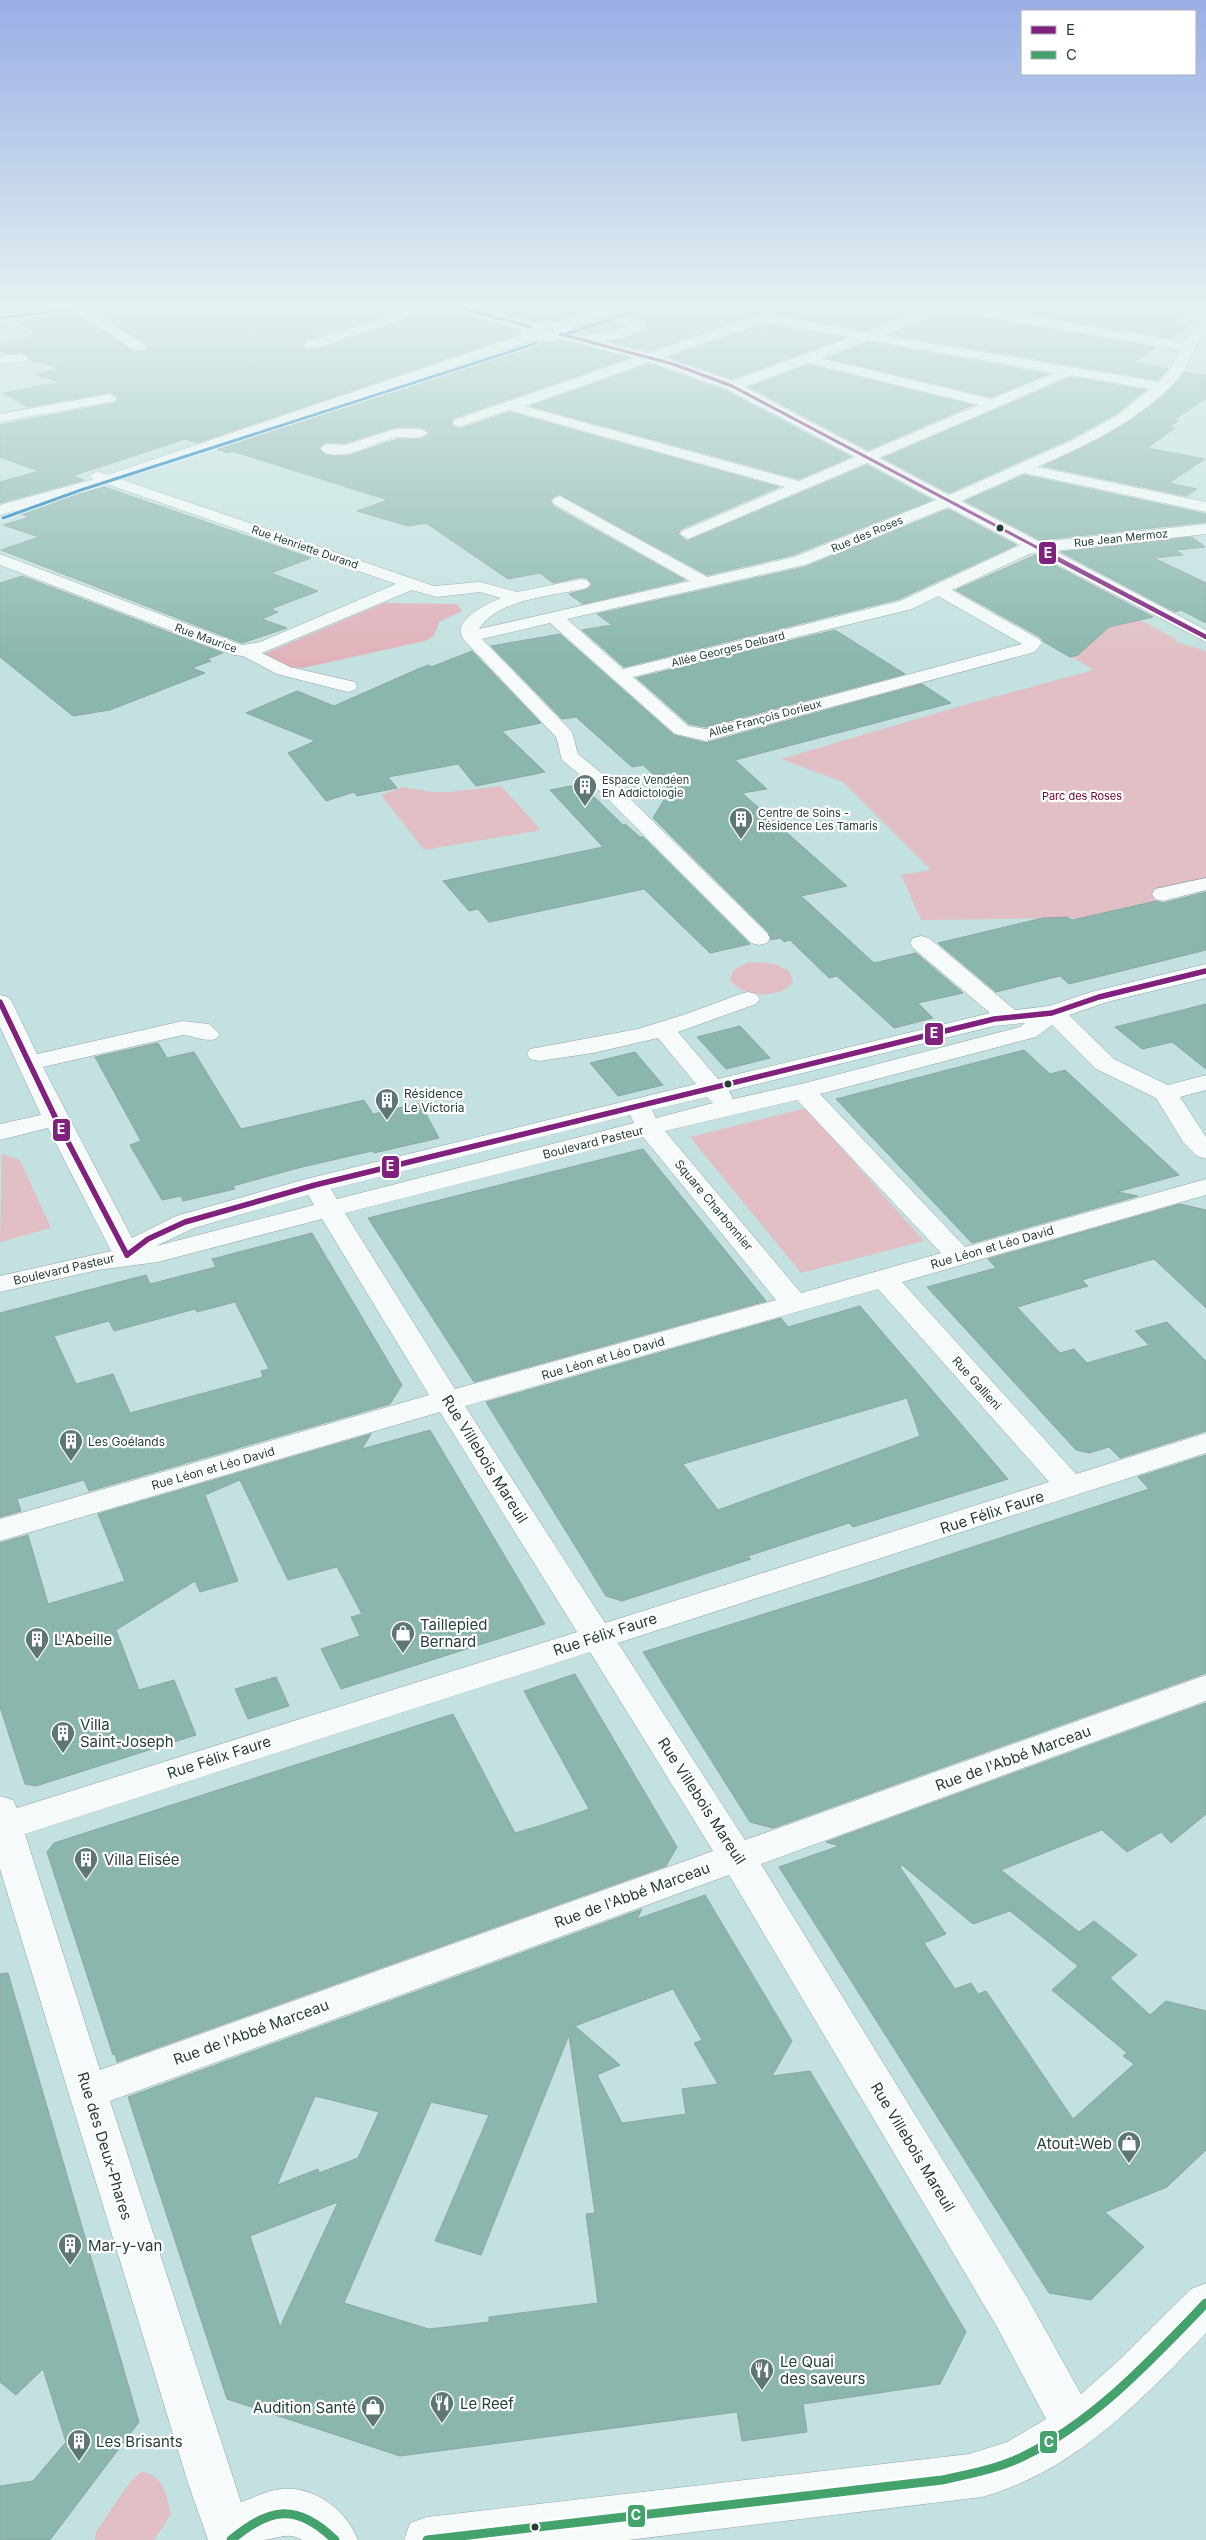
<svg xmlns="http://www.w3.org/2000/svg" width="1206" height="2540" font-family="Inter,sans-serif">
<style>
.green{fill:#e2bfc5}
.forest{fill:#e1b2ba}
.building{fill:#8ab6ae;stroke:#8fa6a2;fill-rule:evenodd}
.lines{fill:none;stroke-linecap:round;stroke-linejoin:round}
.minor-tunnel{stroke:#a4c0bf;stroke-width:14;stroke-dasharray:14 8;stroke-linecap:butt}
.minor-casing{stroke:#8ca3a2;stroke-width:1}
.major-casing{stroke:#8ca3a2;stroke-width:1}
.minor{fill:#f6fafa;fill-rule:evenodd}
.major{fill:#f6fafa;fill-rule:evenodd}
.bus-1-far2-casing{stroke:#fff;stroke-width:5}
.bus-1-far1-casing{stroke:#fff;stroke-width:7}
.bus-1-casing{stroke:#fff;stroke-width:9}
.bus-2-casing{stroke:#fff;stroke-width:13}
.bus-3-casing{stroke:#fff;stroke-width:5}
.bus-1-far2{stroke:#80217e;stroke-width:3}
.bus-1-far1{stroke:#80217e;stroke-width:4.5}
.bus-1{stroke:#80217e;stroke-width:5.5}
.bus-2{stroke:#44a36d;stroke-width:9}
.bus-3{stroke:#0075bf;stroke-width:3}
.bus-dot{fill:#273e3d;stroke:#fff;stroke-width:2}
.labels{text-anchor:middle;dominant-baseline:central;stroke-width:4.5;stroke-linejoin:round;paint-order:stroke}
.far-street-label{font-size:11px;fill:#273e3d;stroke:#fff}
.far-poi-label{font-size:11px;fill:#273e3d;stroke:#fff;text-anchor:start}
.far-park-label{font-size:11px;fill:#6d0627;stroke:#fff}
.poi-label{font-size:12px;fill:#273e3d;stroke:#fff;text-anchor:start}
.street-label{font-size:12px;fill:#273e3d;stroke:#fff}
.near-street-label{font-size:15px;fill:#273e3d;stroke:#fff}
.near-poi-label{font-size:15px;fill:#273e3d;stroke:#fff;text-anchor:start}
.line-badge{stroke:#fff;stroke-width:2}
.badge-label{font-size:14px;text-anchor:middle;font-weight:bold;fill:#fff}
</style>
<rect width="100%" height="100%" fill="#c3e1e0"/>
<g class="green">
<path d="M1132,616L1178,640L1175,641C1186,647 1194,645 1206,652V889L1078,918L921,920L901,875L931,870L843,782L781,759L971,703L1094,670L1040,638Z"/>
<polygon points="501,786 541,830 424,850 381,795 403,787 432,792 450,792"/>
<path d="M756,962L776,964L790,972L793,982C779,1000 743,998 730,980L733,970L747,963Z"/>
<polygon points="806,1108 924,1241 801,1273 690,1137"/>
<polygon points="2,1154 20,1160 51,1228 0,1242"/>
<path d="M141,2472C165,2475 165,2494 171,2514L154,2540H95L96,2532L131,2481Z"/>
</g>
<polygon class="forest" points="384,603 457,604 462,611 439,622 434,636 425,641 303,668 276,666 264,654"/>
<g class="building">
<polygon points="101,307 195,307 201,312 240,307 412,307 305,340 302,346 306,350 317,350 442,307 448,307 451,312 519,330 519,334 197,443 185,439 72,476 84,480 0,503 0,482 39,471 0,457 0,425 115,403 119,398 110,392 27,407 3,393 60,382 36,375 59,368 29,359 29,356 22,352 9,353 0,351 0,344 34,338 29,335 36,333 18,322 78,315 134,352 147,351 148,345 96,311"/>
<polygon points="481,307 600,307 559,321 544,319 532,321"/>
<polygon points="629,307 926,307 866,330 774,314 758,314 648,351 611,341 622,340 649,327 646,321 618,312"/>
<polygon points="989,307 1162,307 1169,313 1180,315 1169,322 1189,325 1170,338"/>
<polygon points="948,312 1155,348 1134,362 1168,369 1158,380 889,334"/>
<polygon points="600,319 622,326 584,334 574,332 573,329"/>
<polygon points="759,326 774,326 844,338 732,379 669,357"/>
<path d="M535,341L550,343L561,341L629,358L453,418L451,425L460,429L509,412L779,487L681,529L678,534L687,541L867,465L932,500L793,555L707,575L559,494L550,500L553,506L685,580L583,604L569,594L588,589L592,584L587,578L581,577L553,583L540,573L508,579L426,523L408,526L357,511L388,500L232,451L228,453L217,449ZM395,427H421L430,433L422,439H398L347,456L326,455L318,448L326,442L346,443Z"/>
<polygon points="868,342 1048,374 991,397 826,358"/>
<polygon points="649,364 726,391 851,457 799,479 530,406"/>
<polygon points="808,365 973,405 868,450 749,387"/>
<polygon points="1185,372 1206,376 1206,398 1174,420 1178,421 1170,427 1175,428 1147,448 1205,459 1169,483 1197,489 1186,496 1043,466 1094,442 1130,421 1163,396"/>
<polygon points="1071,377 1146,390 1117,413 1072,438 949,493 883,458"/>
<polygon points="1024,475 1206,514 1206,522 1040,540 965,501"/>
<polygon points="104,487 311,558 271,573 318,591 271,609 278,612 262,619 287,628 242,643 1,550 39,537 3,525 29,517 17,512"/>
<polygon points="948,509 1016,545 899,599 624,667 582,630 612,625 597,614 805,567"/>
<polygon points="1192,537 1205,547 1176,550 1183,555 1154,558 1206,583 1206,623 1181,610 1175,612 1061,552"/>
<polygon points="1035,555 1153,617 1109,627 1078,655 1070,657 1044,642 1040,637 956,590"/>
<polygon points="22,576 223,653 207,659 211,661 192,668 205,673 110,710 73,716 0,657 0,583"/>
<polygon points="835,630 905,674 706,727 689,724 637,678"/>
<polygon points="560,634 674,735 706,743 922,684 951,703 735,760 767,789 742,793 847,886 801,896 874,963 916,953 963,993 918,1003 933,1018 894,1028 837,976 829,978 790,940 784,942 780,938 771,940 768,932 653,818 670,790 643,765 632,767 576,717 562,719 491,646"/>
<polygon points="472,651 541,723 502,731 545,772 476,786 458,764 388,777 397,788 357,796 354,792 326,801 288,753 315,741 246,713 297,691 334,706 418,669 429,665 431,667"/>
<polygon points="581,784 623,825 625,824 641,838 642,836 750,944 710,953 644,889 489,922 478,909 469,911 443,881 603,847 550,790"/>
<polygon points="1206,892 1206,950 1069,984 1060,976 996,992 938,943 1043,918 1067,917 1072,920 1156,901 1163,903"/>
<polygon points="1206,1004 1206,1069 1172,1042 1142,1049 1115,1027"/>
<polygon points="740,1026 770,1058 726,1069 697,1037"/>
<polygon points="158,1043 167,1058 194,1052 241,1129 364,1100 373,1114 420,1103 439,1138 374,1153 372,1151 302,1167 233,1186 235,1189 183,1201 181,1196 162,1200 130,1145 141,1141 95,1057"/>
<polygon points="1024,1050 1050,1074 1065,1070 1179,1175 1117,1192 1138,1196 972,1243 836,1099"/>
<polygon points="635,1052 663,1085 618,1096 590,1063"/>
<polygon points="643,1149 766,1301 474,1382 368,1218"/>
<polygon points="1180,1204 1206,1210 1206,1308 1154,1259 1082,1280 1088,1286 1017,1307 1060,1353 1074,1349 1087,1363 1149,1345 1135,1331 1167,1322 1206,1361 1206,1431 1120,1458 1109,1447 1089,1453 1076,1450 927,1287 996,1268 988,1259"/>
<path d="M312,1233L402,1385L390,1404L89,1491L84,1480L17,1499L21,1511L0,1517V1313L146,1275L150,1284L216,1267L212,1259ZM235,1302L269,1369L261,1371L263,1377L130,1413L113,1374L76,1384L54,1336L109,1321L114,1331L195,1309L197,1312Z"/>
<path d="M860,1306L1008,1479L853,1527L849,1523L748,1556L751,1559L622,1601L606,1596L486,1402L781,1318L788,1327ZM907,1398L920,1436L718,1510L683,1464Z"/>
<polygon points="430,1430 545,1624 341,1689 321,1649 360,1636 351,1617 362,1614 337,1567 288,1580 240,1480 205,1495 238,1581 200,1592 195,1581 116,1630 139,1690 174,1680 196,1735 36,1786 25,1784 0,1707 0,1543 28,1535 48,1604 125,1581 98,1514 371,1434 362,1449"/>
<polygon points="1206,1455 1206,1673 773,1828 750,1822 643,1652 869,1581 1149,1489 1138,1477"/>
<polygon points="575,1674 677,1847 666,1866 117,2062 115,2054 113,2055 47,1852 54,1843 453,1714 515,1833 542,1825 589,1809 524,1691"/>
<polygon points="276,1677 289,1706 248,1719 235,1689"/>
<path d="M1206,1703V1814L1171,1843L1161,1832L1127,1852L1102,1830L1001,1870L1079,1932L1094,1921L1137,1955L1110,1978L1150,2015L1166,2001L1206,2011V2150L1167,2187L1105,2212L1144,2247L1091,2300L1049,2293L779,1867L839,1846L826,1842ZM902,1865L973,1924L1010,1911L1078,1966L1052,1990L1127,2053L1123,2056L1134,2064L1073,2119L986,1991L978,1994L971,1983L955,1989L924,1943L946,1934L900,1867Z"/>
<path d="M705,1895L792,2041L772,2076L810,2071L966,2332L940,2384L803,2404L807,2432L742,2441L737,2412L400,2456L227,2399L128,2097L642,1909L637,1919ZM673,1989L702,2040L694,2043L718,2084L682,2089L686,2114L622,2123L597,2075L620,2065L575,2026ZM569,2035L595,2213L586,2214L598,2303L489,2317V2322L429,2329L344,2303L431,2102L489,2115L435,2241L481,2255ZM315,2096L379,2112L358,2158L319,2173L318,2169L277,2185ZM338,2202L280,2327L250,2236Z"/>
<polygon points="8,1973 139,2422 50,2540 0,2540 0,2486 33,2481 66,2442 43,2369 16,2395 0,2382 0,1974"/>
</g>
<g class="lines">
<polyline class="minor-tunnel" points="596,333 622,324"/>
<g class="minor-casing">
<g id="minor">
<polygon points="57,307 99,307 93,311 147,347 145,350 135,350 78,313 0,322 0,314"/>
<polygon points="420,307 440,307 316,348 306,348 304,345 306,342"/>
<polygon points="450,307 472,307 536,324 538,327 531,331 451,310"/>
<path d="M932,307H976L1184,342L1201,321L1206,320V332C1193,346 1190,366 1177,380C1139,421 1087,445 1037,467L1206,502V512L1024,473L961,501L1040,542L1206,524V534L1055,551L1206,630V642L1035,553L1029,554L952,590L1039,639L1042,643L1035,652L706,741L675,734L550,623L482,639L572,732L578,754L616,785L767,933L770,938L767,943L759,945L751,943L602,793L562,760L556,737L464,640C450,620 487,604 501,598L480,592L437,597L412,590L262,653L290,667L355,682L357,686L355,690L348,692L277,674L243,656L234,655L0,565V554L242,645L260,642L396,584L92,479L89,476L97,471L434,586L480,582L517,592L581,579L587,580L590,584L587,588C555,596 498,598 479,629L690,581L554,504L552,501L554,498L560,496L707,577L794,557L936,500L867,463L688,539L680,534L682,531L785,487L509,410L459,427L452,423L454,420L635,358L555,337L553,334L560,330L584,336L613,331L628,326L597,316L596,313L602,309L645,323L647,326L621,338L602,341L648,353L758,316H774L866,332ZM948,310L951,311L1180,350L1167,374L1159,382L882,335ZM759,324H774L851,337L732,381L663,357ZM868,340L1055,373L991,399L820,358ZM649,362L727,389L855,457L799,481L524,406ZM807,363H808L979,405L868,452L744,387ZM1071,375L1150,389L1118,415L1073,440L949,495L879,458ZM948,507L1020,545L900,601L623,669L567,619L805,565ZM938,596L1022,644L706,729L688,726L633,677L912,609Z"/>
<polygon points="1164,307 1206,309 1206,317 1170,311"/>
<polygon points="21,354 28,358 26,361 0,364 0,356"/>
<polygon points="110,394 117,398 115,401 0,422 0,414"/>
<path d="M395,429H421L428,433C422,441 407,437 398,437C381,439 334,468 320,448L327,444L346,445Z"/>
<polygon points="1206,878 1206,890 1163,901 1155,899 1152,894 1155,889"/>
<path d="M921,936L929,938L1015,1010L1049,1006L1091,992L1206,964V978L1107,1002L1069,1015L1114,1059L1168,1085L1206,1075V1090L1180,1097L1206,1137V1159L1197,1156L1183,1142L1156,1098L1096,1069L1052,1025L1036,1037L820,1094L965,1247L1206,1179V1195L902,1282L1076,1474L1206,1433V1453L618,1643L745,1840L1206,1675V1701L761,1864L1027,2297L1081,2394L1117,2362L1191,2289L1206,2283V2333C1141,2401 1075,2471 982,2497L628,2540H404L410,2523L427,2517L969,2454L1007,2442L1046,2419L997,2327L729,1875L110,2101L241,2502C255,2497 268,2490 282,2489C316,2486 347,2511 358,2540H302C289,2531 277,2539 264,2540C245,2540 226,2540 208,2540L188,2483L0,1869V1796L13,1800L17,1808L577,1632L440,1412L0,1541V1519L429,1395L322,1219L158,1262L98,1270L0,1292V1276L111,1251L48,1128L0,1140V1124L41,1115L0,1027V995L8,997L12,1002L37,1054L183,1021L209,1024L220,1034L216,1039C204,1042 195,1036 183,1035L43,1067L132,1238L176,1216L306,1179L696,1084L658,1038L593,1053L539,1061L530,1059L527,1054L530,1049L638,1029L689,1013L740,994L748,992L756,994L760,999L756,1004L678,1032L718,1079L990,1013L913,948L910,943L913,938ZM1025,1023L1020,1027L801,1084L733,1099L729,1091L994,1026ZM707,1097L713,1103L656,1118L652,1110ZM797,1100L941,1253L801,1293L665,1131ZM630,1115L634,1123L337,1199L331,1189ZM643,1137L776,1300L455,1389L345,1213ZM308,1195L314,1205L156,1246L194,1228ZM878,1289L1049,1482L605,1623L465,1406ZM590,1652L713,1851L100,2070L25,1834Z"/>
</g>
</g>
<g class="major-casing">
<path id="major" d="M607,307H627L570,328L572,331C563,342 547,342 535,339L111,483L0,515V505L101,477L522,335L520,332L526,324L544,321L559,323ZM544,329L556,330L557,331L546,333L535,331Z"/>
</g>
<use href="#minor" class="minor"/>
<use href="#major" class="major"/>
<g class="bus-1-far2-casing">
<g id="bus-1-far2">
<polyline points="457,307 531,327"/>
<polyline points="0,318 90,307"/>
<polyline points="560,334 673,364 732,386 1055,557"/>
</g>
</g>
<g class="bus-1-far1-casing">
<polyline id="bus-1-far1" points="1052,556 1206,637"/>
</g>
<g class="bus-1-casing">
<g id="bus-1">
<polyline points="0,1002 56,1119 127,1255"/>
<polyline points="127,1255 148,1239 185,1222 315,1185 994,1019 1052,1013 1099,997 1206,971"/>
</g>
</g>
<g class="bus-2-casing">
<g id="bus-2">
<path d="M231,2540C270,2507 297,2503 335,2540"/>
<path d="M427,2540L942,2480C969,2474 997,2469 1022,2457C1095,2421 1150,2361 1206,2303"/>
</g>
</g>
<g class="bus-3-casing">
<g id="bus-3">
<polyline points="563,335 624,315"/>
<polyline points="3,518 81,490 537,343"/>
</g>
</g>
<use href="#bus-1-far2" class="bus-1-far2"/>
<use href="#bus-1-far1" class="bus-1-far1"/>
<use href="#bus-1" class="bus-1"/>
<use href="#bus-2" class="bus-2"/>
<use href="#bus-3" class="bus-3"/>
</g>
<linearGradient id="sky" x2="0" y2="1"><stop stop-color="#99aee6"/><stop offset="0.46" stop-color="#e4f2f1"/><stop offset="1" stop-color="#e4f2f1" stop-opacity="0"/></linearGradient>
<rect width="1206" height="663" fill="url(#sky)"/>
<defs>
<g id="building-pin" transform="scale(1.25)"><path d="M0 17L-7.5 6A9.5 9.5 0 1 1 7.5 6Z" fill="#5e7776" stroke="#fff"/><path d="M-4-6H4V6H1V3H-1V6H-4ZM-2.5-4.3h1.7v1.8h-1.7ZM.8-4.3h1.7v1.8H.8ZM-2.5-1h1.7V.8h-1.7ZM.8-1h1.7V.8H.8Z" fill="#fff"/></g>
<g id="shop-pin" transform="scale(1.25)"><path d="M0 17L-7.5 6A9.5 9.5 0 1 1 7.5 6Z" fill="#5e7776" stroke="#fff"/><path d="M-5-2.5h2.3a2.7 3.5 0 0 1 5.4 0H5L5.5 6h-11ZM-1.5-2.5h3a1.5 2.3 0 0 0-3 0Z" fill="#fff"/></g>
<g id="restaurant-pin" transform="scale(1.25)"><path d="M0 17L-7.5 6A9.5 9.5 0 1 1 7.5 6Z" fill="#5e7776" stroke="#fff"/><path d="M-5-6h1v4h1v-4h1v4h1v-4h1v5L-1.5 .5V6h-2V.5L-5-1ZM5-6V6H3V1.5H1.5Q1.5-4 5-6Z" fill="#fff"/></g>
</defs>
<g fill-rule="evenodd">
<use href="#building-pin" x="585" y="786"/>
<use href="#building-pin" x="741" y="819"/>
<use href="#building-pin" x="387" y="1100"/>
<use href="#building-pin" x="71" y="1441"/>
<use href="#shop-pin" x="403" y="1633"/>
<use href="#building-pin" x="37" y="1639"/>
<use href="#building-pin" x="63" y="1733"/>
<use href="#building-pin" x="86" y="1859"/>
<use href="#shop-pin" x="1129" y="2143"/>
<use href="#building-pin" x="70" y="2245"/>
<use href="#restaurant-pin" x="762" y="2370"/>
<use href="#restaurant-pin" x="442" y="2403"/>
<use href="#shop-pin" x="373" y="2407"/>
<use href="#building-pin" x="79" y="2441"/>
</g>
<g class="bus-dot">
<circle cx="1000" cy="528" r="4.5"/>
<circle cx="728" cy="1084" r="4.5"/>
<circle cx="535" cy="2527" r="4.5"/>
</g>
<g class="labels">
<g class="far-street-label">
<text transform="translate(867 534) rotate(-23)">Rue des Roses</text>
<text transform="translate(1121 538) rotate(-6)">Rue Jean Mermoz</text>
<text transform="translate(305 547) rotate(19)">Rue Henriette Durand</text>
<text transform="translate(206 638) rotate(20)">Rue Maurice</text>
<text transform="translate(728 649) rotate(-14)">Allée Georges Delbard</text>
<text transform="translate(765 718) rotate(-15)">Allée François Dorieux</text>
</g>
<g class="far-poi-label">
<text x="602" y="780">Espace Vendéen<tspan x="602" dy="13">En Addictologie</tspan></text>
<text x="758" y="813">Centre de Soins -<tspan x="758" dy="13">Résidence Les Tamaris</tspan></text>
</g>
<g class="far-park-label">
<text x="1082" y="796">Parc des Roses</text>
</g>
<g class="poi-label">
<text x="404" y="1093">Résidence<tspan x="404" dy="14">Le Victoria</tspan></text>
<text x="88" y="1441">Les Goélands</text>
</g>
<g class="street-label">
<text transform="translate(593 1142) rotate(-14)">Boulevard Pasteur</text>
<text transform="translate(714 1205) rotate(50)">Square Charbonnier</text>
<text transform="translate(992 1247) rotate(-16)">Rue Léon et Léo David</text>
<text transform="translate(64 1269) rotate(-13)">Boulevard Pasteur</text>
<text transform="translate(603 1358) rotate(-16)">Rue Léon et Léo David</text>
<text transform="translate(977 1383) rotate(48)">Rue Gallieni</text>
<text transform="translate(213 1468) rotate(-16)">Rue Léon et Léo David</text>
</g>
<g class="near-street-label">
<text transform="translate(485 1459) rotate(58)">Rue Villebois Mareuil</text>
<text transform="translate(992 1512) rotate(-18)">Rue Félix Faure</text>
<text transform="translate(605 1634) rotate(-18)">Rue Félix Faure</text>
<text transform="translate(219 1757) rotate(-18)">Rue Félix Faure</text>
<text transform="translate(1013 1758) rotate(-20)">Rue de l'Abbé Marceau</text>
<text transform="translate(702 1801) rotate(57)">Rue Villebois Mareuil</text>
<text transform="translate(632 1895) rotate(-20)">Rue de l'Abbé Marceau</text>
<text transform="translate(251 2032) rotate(-20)">Rue de l'Abbé Marceau</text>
<text transform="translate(105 2146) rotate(73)">Rue des Deux-Phares</text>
<text transform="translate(913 2147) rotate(59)">Rue Villebois Mareuil</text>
</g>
<g class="near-poi-label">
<text x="420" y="1624">Taillepied<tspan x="420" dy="17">Bernard</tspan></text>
<text x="54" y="1639">L'Abeille</text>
<text x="80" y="1724">Villa<tspan x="80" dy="17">Saint-Joseph</tspan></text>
<text x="104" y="1859">Villa Elisée</text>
<text x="1112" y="2143" text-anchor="end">Atout-Web</text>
<text x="88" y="2245">Mar-y-van</text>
<text x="780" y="2361">Le Quai<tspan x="780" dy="17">des saveurs</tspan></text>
<text x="460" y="2403">Le Reef</text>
<text x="356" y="2407" text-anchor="end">Audition Santé</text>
<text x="96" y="2441">Les Brisants</text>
</g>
</g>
<g class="line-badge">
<rect x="1038" y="541" width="19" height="24" rx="5" fill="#80217e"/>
<rect x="924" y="1022" width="20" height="24" rx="5" fill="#80217e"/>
<rect x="52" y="1118" width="19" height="24" rx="5" fill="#80217e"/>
<rect x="381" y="1155" width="19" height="24" rx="5" fill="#80217e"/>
<rect x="1039" y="2430" width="19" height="24" rx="5" fill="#44a36d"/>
<rect x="627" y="2504" width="19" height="24" rx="5" fill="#44a36d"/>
</g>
<g class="badge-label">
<text x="1048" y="558">E</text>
<text x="934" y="1038">E</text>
<text x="61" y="1134">E</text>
<text x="390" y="1171">E</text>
<text x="1049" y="2447">C</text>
<text x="636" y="2520">C</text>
</g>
<rect x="1021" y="10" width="175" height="65" fill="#ffffff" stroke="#a9b2b1"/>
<rect x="1031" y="26" width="25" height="8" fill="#80217e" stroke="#a9b2b1"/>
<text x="1066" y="35" font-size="15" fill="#273e3d">E</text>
<rect x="1031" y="51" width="25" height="8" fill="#44a36d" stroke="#a9b2b1"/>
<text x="1066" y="60" font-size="15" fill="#273e3d">C</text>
</svg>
